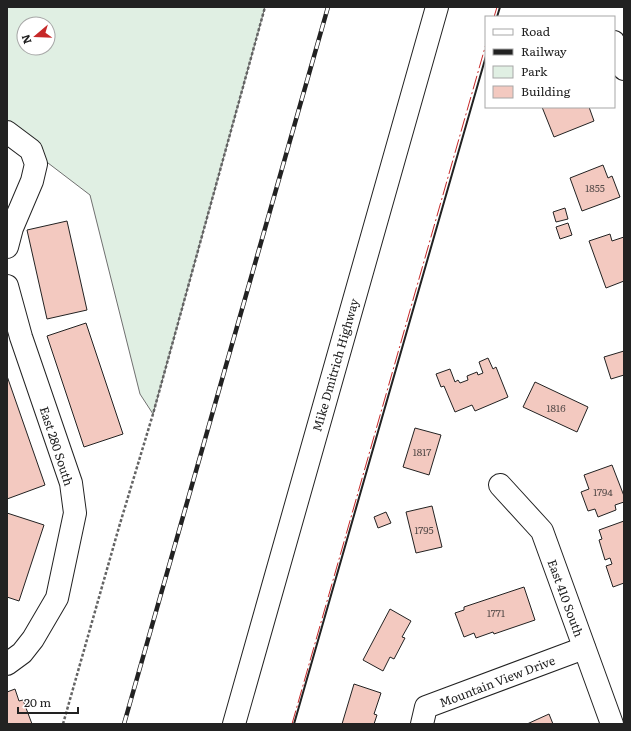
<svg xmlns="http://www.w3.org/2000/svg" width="631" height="731" font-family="Literata,serif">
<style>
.green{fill:#e0efe3;stroke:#6f6f6f;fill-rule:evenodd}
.building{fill:#f3c9c0;stroke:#222}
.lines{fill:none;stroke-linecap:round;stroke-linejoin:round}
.minor-casing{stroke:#222;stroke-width:24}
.highway-casing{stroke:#222;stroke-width:24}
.path{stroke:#646464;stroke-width:2.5;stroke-dasharray:3 2;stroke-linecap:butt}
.minor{stroke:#fff;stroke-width:22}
.highway{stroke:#fff;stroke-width:22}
.rail-casing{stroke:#222;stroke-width:4.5}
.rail{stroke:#fff;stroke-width:3;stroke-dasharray:9;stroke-linecap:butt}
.wall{stroke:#222;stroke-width:2}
.power{stroke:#c62828;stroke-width:1;stroke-dasharray:14 3 2 3;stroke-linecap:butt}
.labels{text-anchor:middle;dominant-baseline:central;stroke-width:3;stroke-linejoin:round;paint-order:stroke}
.number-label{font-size:10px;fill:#564c4a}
.street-label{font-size:12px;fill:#222;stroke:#fff}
</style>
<rect width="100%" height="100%" fill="#fff"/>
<path class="green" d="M7,7H265L153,414L140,394L90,195L31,150L7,133ZM24,24H48V48H24Z"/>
<g class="building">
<polygon points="542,107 589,107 594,121 554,137"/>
<polygon points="603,165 608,178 612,176 620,197 582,211 570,178"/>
<polygon points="565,208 568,219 556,222 553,212"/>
<polygon points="67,221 87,310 47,319 27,230"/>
<polygon points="568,223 572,235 560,239 556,227"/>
<polygon points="610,234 612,241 624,237 624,281 606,288 589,241"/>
<polygon points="86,323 123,434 84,447 47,336"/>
<polygon points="624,351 624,375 611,379 604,357"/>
<polygon points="488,358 493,369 496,367 508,397 475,411 472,405 455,412 444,386 441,387 436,374 450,369 455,382 458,380 460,383 468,380 467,376 477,372 478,375 483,373 479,362"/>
<polygon points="7,376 45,485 7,499"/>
<polygon points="535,382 588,407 577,432 523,407"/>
<polygon points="415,428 441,435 429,475 403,467"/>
<polygon points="612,465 624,496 624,502 615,505 616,510 598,517 595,509 588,511 581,492 589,489 584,475"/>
<polygon points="432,506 442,547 416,553 406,512"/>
<polygon points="386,512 391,523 378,528 374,517"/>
<polygon points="7,513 44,525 19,601 7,597"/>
<polygon points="624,521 624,583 613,587 606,566 612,564 610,558 605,560 599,540 602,539 599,530"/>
<polygon points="524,587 535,620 494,634 493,632 476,638 474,633 464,637 455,613 464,610 464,607"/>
<polygon points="390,609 411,621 402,637 405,638 394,659 390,657 383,671 363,660"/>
<polygon points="354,684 381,693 374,714 377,715 374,724 342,724"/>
<polygon points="15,689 19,701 23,700 32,724 7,724 7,692"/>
<polygon points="549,714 553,724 527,724"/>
</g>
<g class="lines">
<g class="minor-casing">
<g id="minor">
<polyline points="614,42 624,69"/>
<polyline points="7,132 31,150 36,164 32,181 12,228 7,247"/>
<polyline points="7,286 21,337 71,483 75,513 57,598 33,639 22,653 7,664"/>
<polyline points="500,485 542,531 612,724"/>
<polyline points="422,724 426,707 584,648"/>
</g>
</g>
<g class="highway-casing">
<polyline id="highway" points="234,724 437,7"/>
</g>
<polyline class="path" points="63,724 119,527 153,414 265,7"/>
<use href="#minor" class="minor"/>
<use href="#highway" class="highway"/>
<g class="rail-casing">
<polyline id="rail" points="124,724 328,7"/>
</g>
<use href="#rail" class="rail"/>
<g class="wall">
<polyline points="497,17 500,7"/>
<polyline points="294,724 486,56"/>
</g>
<g class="power">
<polyline points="494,17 497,7"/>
<polyline points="292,724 486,44"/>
</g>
</g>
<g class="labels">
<g class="number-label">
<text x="595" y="187">1855</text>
<text x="556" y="407">1816</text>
<text x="422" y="451">1817</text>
<text x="603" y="491">1794</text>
<text x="424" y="529">1795</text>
<text x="496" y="612">1771</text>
</g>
<g class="street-label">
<text transform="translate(335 365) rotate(-74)">Mike Dmitrich Highway</text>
<text transform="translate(57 446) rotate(72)">East 280 South</text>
<text transform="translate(566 598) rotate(70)">East 410 South</text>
<text transform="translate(497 681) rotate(-21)">Mountain View Drive</text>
</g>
</g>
<rect width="631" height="731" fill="none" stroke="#222222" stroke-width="16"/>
<rect x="485" y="16" width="130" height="92" fill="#ffffff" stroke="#a7a7a7"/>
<rect x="493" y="29" width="20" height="6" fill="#ffffff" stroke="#a7a7a7"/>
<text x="521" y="36" font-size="12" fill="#222222">Road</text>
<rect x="493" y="49" width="20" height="6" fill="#222222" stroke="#a7a7a7"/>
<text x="521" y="56" font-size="12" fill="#222222">Railway</text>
<rect x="493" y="66" width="20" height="12" fill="#e0efe3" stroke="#a7a7a7"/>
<text x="521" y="76" font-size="12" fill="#222222">Park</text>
<rect x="493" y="86" width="20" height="12" fill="#f3c9c0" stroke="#a7a7a7"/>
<text x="521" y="96" font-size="12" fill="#222222">Building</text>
<g transform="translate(36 36) rotate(251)"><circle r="19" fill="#ffffff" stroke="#a7a7a7"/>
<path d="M0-3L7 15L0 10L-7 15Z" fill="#c62828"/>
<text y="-6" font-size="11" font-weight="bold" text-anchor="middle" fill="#222222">N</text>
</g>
<path d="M18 707v6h60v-6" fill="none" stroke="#222222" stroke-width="2"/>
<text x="24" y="707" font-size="12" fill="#222222" stroke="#ffffff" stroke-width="3" paint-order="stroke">20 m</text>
</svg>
